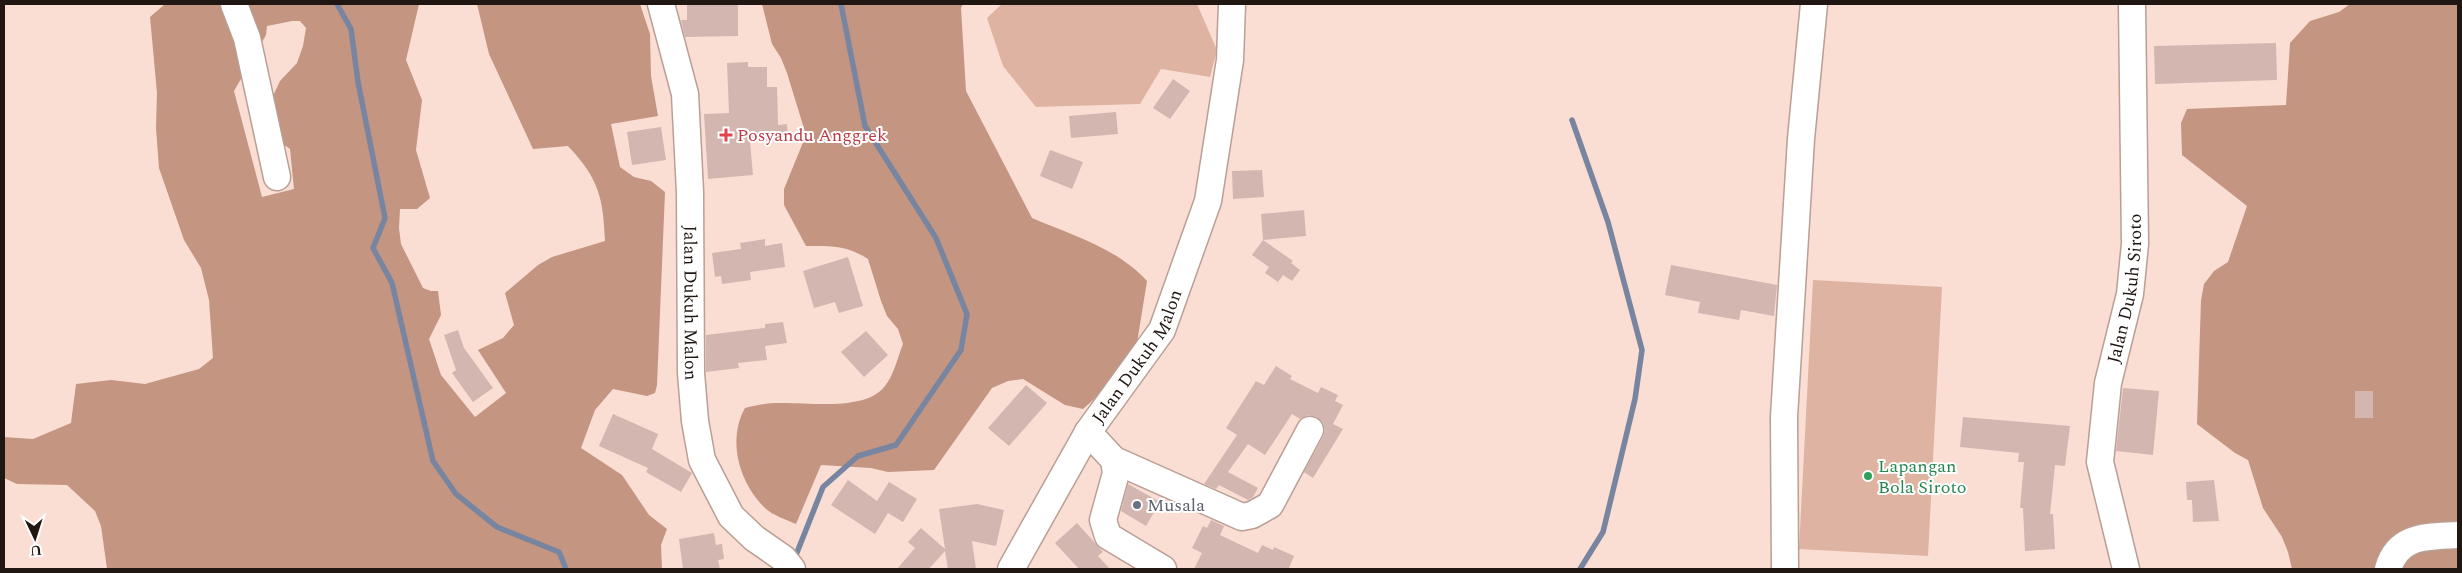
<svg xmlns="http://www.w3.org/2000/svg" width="2462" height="573" font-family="Spectral,serif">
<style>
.green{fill:#dfb3a1}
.forest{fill:#c49581;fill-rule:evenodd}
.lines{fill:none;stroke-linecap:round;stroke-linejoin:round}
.stream{stroke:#7885a0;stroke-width:5.5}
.building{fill:#d3b6b0}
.minor-casing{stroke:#b99f94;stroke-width:29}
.minor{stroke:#fff;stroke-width:26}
.health-dot{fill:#e0444e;stroke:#fff;stroke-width:2}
.leisure-dot{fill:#2e9e5b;stroke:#fff;stroke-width:2}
.worship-dot{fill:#6b7280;stroke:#fff;stroke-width:2}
.labels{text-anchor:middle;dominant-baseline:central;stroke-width:4;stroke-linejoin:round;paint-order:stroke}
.health-label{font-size:18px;fill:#be3a42;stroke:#fff;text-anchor:start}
.street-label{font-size:18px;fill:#201612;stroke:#fff}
.leisure-label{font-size:18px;fill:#27864d;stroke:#fff;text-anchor:start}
.worship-label{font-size:18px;fill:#5b616d;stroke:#fff;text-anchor:start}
</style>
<rect width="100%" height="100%" fill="#faded3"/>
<g class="green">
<polygon points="1002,4 1197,4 1217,50 1210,77 1161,69 1140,104 1036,107 1003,66 987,18"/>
<polygon points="1813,280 1942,287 1928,556 1799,549"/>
</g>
<g class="forest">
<path d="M165,4H419L406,60L422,100L416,150L430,198L417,209H400L399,228L401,244L423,288L431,291H438L441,315L429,339L441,375L475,417L506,393L478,350L503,338L514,325L505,293L538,265L552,257L605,241C603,197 599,179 568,146L533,149L489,54L477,4H640L650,34L651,76L658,116L611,124L620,167L634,177L651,181L665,192L657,385L655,393L647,396L613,389L595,410L581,448L622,475L649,515L667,529L661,545L662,569H107L101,526L95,511L67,485L17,484L4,478V437L33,439L71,423L76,384L111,380L145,384L199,369L213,358L209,300L201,268L184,240L159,168L156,128L157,93L150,17ZM292,21H300L306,28L303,46L297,63L280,81L273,96L276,139L290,149L294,189L262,197L234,91L266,35L267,26Z"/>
<path d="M762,4H963L961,8L966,91L1032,218C1072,235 1117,248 1147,281L1137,343L1121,375L1083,409L1065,405L1023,379L1008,381L992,388L934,470L888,472L871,468L821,465L796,524C787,520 772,515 765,508C739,483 727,440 745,408C757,405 767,403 779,403C808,402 865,412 885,386C894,375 898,356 903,344L898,329L887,316L881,301L868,259C846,245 832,246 806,246L784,205V189L806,135L787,73L781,58L772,44Z"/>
<polygon points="2350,4 2458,4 2458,569 2292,569 2288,552 2282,537 2263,508 2248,460 2235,453 2197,424 2201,300 2204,284 2214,271 2228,262 2247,206 2182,155 2181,123 2187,109 2286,105 2290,43 2310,21 2339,12"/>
</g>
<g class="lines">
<g class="stream">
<polyline points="337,4 351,29 358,82 385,218 373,248 392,283 433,461 456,494 497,527 559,552 566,569"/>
<polyline points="1572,120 1608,222 1642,350 1635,399 1603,532 1580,569"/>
<polyline points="794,560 823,487 858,456 896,445 961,350 967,314 936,238 865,126 841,4"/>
</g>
</g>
<g class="building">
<polygon points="687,4 738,4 738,36 685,37 681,20 687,20"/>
<polygon points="2276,43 2277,80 2155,84 2154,46"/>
<polygon points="748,62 748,67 767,67 767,87 777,87 778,125 787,124 788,139 750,142 753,175 708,179 704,114 729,113 727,63"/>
<polygon points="1173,79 1190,91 1170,119 1153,108"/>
<polygon points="1116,112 1118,134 1071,138 1069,116"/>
<polygon points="661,127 666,160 632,165 627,132"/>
<polygon points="1050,150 1083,162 1072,189 1040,176"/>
<polygon points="1262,170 1264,197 1233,199 1232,171"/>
<polygon points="1304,210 1306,236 1263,240 1261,214"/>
<polygon points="765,239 765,246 782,243 785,267 750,272 751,280 722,284 721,276 715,277 712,253 741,249 740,243"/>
<polygon points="1263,240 1293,261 1291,263 1300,270 1292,281 1283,275 1278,282 1265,273 1269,267 1252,255"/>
<polygon points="848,257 863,306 839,313 835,302 814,308 803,271"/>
<polygon points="1671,265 1777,285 1774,316 1741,310 1739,320 1698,313 1700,302 1665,295"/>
<polygon points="783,322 787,343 765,346 767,360 738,363 739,368 706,372 706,335 765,328 765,324"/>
<polygon points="458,330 464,348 493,388 473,402 452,373 456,370 444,335"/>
<polygon points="866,331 888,355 864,377 841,352"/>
<polygon points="1276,366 1292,376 1290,379 1318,393 1321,387 1338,395 1335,401 1343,405 1333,424 1343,429 1313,478 1304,472 1323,437 1325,430 1323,423 1317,417 1309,415 1300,419 1292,414 1265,455 1248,444 1228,472 1258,488 1253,497 1248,500 1219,485 1216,489 1204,484 1237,435 1226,428 1256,381 1264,385"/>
<polygon points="1026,385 1047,403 1009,446 988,428"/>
<polygon points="2123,388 2159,391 2153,455 2116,451"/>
<rect x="2355" y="391" width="18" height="27"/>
<polygon points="613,414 658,434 652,449 692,473 681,492 646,472 648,468 599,446"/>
<polygon points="1963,417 2070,426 2065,466 2055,465 2050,514 2053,514 2055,549 2025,551 2023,508 2020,508 2024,462 2018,462 2019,453 1960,447"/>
<polygon points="848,480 877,501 889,482 917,499 903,522 888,513 875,534 831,505"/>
<polygon points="2214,480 2219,521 2193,522 2192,500 2187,500 2186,482"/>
<polygon points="1128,484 1160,502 1146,526 1121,511"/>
<polygon points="977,504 1004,510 996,546 972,541 976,569 948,569 945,551 929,569 897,569 915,548 908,542 921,528 945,549 939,509"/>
<polygon points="1211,520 1224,526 1220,535 1258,553 1262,545 1273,550 1274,547 1294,556 1289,568 1291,569 1194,569 1202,553 1192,548 1203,526 1207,528"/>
<polygon points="1077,523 1103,552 1098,556 1110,569 1079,569 1055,543"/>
<polygon points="714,533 716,545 722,544 724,559 718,560 720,569 683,569 679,539"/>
</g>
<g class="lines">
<g class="minor-casing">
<g id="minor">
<polyline points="234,4 247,38 277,177"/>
<path id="s1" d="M661,4L685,94L690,192L691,373L695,421L702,460L731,516L754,538L784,559L792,569"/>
<polyline points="1088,432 1114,460 1116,473 1103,520 1108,536 1163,569"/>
<polyline points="1114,460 1242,517 1252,515 1270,505 1310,430"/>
<path id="s2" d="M1011,569L1088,432L1162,330L1208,201L1230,60L1232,4"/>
<polyline points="1785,569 1784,417 1801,139 1814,4"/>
<path id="s3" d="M2126,569L2100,462L2108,383L2130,294L2135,244L2132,4"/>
<path d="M2388,569C2398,534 2428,537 2458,535"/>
</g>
</g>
<use href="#minor" class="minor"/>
</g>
<path class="health-dot" d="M723.5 127.5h5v5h5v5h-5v5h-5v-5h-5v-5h5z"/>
<circle class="leisure-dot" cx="1868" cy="476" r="5"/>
<circle class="worship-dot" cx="1137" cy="505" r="5"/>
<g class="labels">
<g class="health-label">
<text x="737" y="135">Posyandu Anggrek</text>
</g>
<g class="street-label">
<text stroke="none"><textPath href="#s3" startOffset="286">Jalan Dukuh Siroto</textPath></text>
<text stroke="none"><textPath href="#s1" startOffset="302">Jalan Dukuh Malon</textPath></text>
<text stroke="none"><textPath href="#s2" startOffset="248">Jalan Dukuh Malon</textPath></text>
</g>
<g class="leisure-label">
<text x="1878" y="466">Lapangan<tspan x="1878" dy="21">Bola Siroto</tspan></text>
</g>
<g class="worship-label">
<text x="1147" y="505">Musala</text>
</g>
</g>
<rect width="2462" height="573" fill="none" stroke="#201612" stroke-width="10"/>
<g transform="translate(35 538) rotate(176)" stroke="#ffffff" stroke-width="4" paint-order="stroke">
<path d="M0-4L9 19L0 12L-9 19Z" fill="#201612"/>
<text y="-8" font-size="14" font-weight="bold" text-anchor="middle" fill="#201612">U</text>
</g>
</svg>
